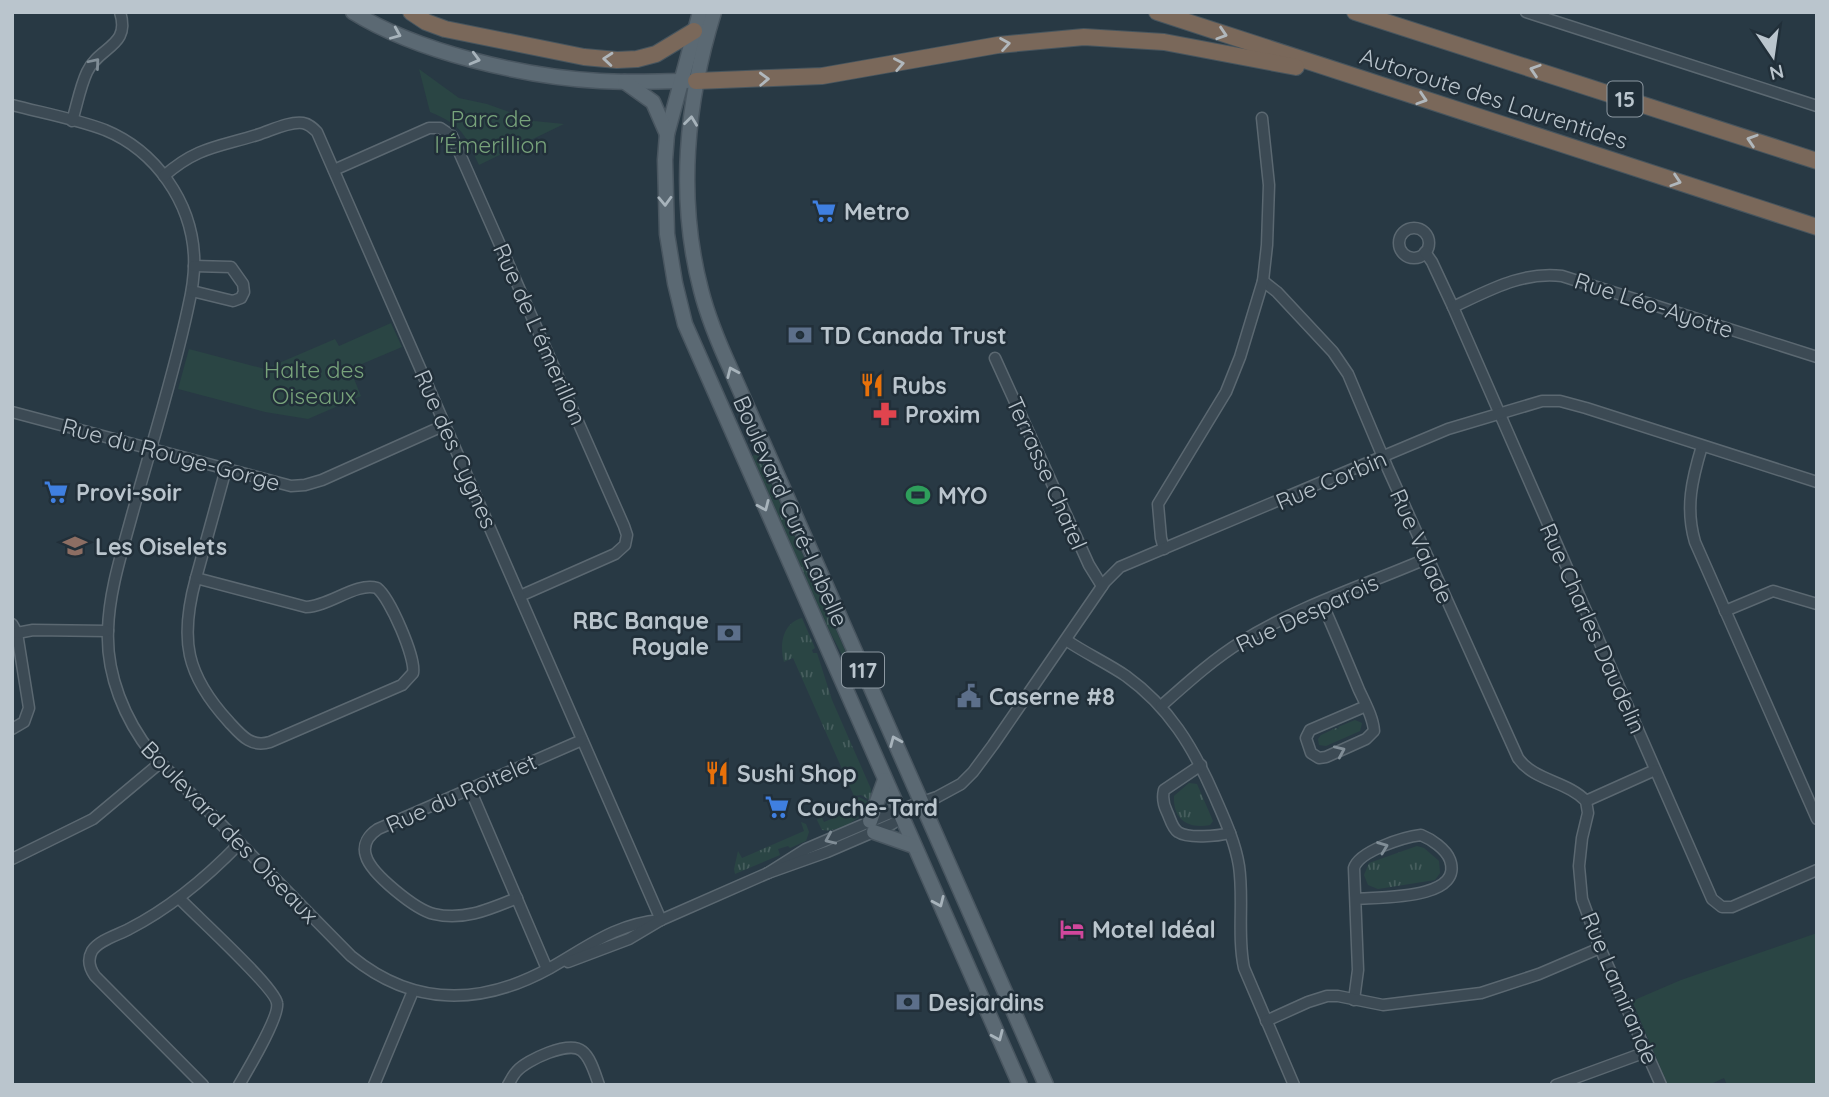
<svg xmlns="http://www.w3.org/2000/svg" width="1829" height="1097" font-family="Quicksand,sans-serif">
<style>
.grass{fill:url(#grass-tufts)}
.park{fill:#2a4544}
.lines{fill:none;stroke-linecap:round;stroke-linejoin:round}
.minor-casing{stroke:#5b6871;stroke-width:13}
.major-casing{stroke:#495660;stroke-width:17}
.highway-casing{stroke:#47555e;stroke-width:18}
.minor{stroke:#3c4a54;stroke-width:10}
.major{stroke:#5b6973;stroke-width:14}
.highway{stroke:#7a685a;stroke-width:16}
.oneway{stroke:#a7b3bb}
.oneway2{stroke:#b0b7bc}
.oneway3{stroke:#818e97}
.labels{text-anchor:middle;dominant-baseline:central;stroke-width:5;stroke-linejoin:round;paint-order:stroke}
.shield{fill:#212f39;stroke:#8c98a1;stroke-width:2}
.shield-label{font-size:21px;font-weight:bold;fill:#bac5cd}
.street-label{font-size:23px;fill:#bac5cd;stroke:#212f39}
.park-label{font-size:23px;fill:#78a37b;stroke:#212f39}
.poi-label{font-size:23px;font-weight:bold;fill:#bac5cd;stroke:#212f39;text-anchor:start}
</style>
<defs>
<pattern id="grass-tufts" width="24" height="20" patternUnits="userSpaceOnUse" patternTransform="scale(1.75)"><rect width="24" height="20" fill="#2a4544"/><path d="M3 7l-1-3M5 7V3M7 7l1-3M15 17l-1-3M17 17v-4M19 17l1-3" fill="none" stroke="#475e5e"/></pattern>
</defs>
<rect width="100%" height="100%" fill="#283944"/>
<g class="grass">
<polygon points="758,453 858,680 856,681 820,613 752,456"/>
<path d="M802,618L815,648L812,650L813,653H817L832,700L871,789V801L861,795L854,796L793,658L784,662C779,644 783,623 802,618Z"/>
<polygon points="1355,720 1362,723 1360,731 1326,746 1319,745 1318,739 1321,735 1336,728 1339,729 1338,727"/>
<path d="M1189,783L1197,784L1213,821L1210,825C1188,829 1173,820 1174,796Z"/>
<path d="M859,797L871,803C863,818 839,833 822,830L817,820L820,814L824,822L850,811L847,803Z"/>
<polygon points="801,822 806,824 809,832 806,841 790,848 788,846 778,849 780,855 735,874 734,869 738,851 742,858 804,831"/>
<polygon points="1417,846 1424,848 1439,861 1440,873 1435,880 1378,889 1368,885 1364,875 1369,863"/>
</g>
<g class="park">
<path d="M419,69L459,98L487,104L534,121L564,124L479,165C464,133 463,126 430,112Z"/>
<polygon points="391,323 402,347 350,369 361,396 308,419 265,412 178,389 189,349 265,369 335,339 339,346"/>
<polygon points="1817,933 1817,1085 1727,1085 1724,1078 1709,1085 1668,1085 1632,1001 1681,980"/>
</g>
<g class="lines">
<g class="minor-casing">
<g id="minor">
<polyline points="1526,12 1817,106"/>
<path d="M12,105C43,113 76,119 105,130C156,151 191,202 194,255C195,273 192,291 188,308C173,378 151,446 132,515C122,552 109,591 108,630C106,675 125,720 152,754L351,956C413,1007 481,1006 550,968C589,946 615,924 661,920"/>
<path d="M72,121C77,105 80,87 87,72C99,46 131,47 120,12"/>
<polyline points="334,170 429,128 440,128 452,136 624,526 627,535 625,545 615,554 520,596"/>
<path d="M164,176C198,146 220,147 260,134C272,130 290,121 303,123C309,124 313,128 317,132L661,920"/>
<circle cx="1414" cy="243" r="15"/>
<polyline points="1425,252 1432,262 1453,307 1712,899 1722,907 1732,907 1817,870"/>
<path d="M1263,281L1277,292L1333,352L1348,374L1388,469L1518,758C1534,781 1567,781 1586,801"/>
<polyline points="192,291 233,301 241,298 244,292 243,284 231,267 194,266"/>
<path d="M1453,307C1488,291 1522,271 1562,276L1817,357"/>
<polyline points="995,358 1089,565 1102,586"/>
<polyline points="12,412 291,486 305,485 322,480 445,425"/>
<path d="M1702,446C1692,479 1685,508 1695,542L1817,819"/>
<polyline points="1164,549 1161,538 1158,504 1226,392 1240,357 1263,281 1267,245 1269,185 1262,118"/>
<path d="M196,578L306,607C330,606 356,582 377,588C390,598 416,658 413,673L402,685L270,742C251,748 241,735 229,722C186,675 179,640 196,578Z"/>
<polyline points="196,578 226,469"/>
<path d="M1322,603C1335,632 1347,661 1359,690C1365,703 1373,717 1374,731L1366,739L1326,757L1319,758L1311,753L1306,738L1310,730L1366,706"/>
<polyline points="1725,611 1773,591 1817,604"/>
<polyline points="12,624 17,633 29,708 24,722 12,729"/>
<polyline points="17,633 33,630 108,631"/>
<path d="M1066,640C1085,653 1107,663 1126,676C1169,707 1193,747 1214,795C1224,818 1235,841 1239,866C1244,900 1237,935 1244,968L1294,1085"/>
<path d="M1161,706C1186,684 1212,660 1241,642C1298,606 1366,585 1428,558"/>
<path d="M1201,765L1164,790C1162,798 1163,804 1167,812C1170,818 1172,828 1178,832C1188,839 1218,836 1230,833"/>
<polyline points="470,789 547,969"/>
<polyline points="1586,801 1588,813 1582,838 1579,866 1582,899 1600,948 1661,1085"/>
<polyline points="1586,801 1655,770"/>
<polyline points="12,859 93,819 160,763"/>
<polyline points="768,873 806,849 888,814 937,797 961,784 973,772 993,745 1105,582 1120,567 1448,429 1542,401 1560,401 1586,408 1817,482"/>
<path d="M179,898C195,915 275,987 277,1003C280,1016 247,1071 239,1085"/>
<path d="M517,898C490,909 464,921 434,914C416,910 371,874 366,856C362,844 369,835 378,829L582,740"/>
<polyline points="568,962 629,939 661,920 768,873 827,852 892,824 908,813"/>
<path d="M1354,1000L1358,970L1354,868C1359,851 1404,837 1421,835C1431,839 1446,849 1450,860C1464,900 1379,897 1356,899"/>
<polyline points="1266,1021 1308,1002 1327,996 1338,996 1383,1005 1481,993 1539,974 1600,948"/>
<path d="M203,1085L95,976C90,969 87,960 92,951C99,940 118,935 129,929C170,908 207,877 239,844"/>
<polyline points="374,1085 413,991"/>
<path d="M508,1085C511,1080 513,1075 517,1071C527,1060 569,1040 582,1051C591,1058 595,1074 599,1085"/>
<polyline points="1556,1085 1646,1052"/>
</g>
</g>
<g class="major-casing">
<g id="major">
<path d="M353,12C417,52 525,77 600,81C629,83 658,81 687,81"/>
<polyline points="700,12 667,134 665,160 667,234 675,283 685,324 1020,1085"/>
<path d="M714,12C686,102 677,199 701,290C708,318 719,344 731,370L1046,1085"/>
<polyline points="625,82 653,102 667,134"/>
<polyline points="870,821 885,780"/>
<polyline points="874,832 914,846"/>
</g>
</g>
<g class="highway-casing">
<g id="highway">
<polyline points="411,12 426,22 445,29 584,57 617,60 637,59 656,54 694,31"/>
<polyline points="1157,12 1817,227"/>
<polyline points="1355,12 1817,161"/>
<polyline points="696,81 822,76 998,45 1084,37 1164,42 1296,67"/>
</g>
</g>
<use href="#minor" class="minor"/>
<use href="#major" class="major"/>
<use href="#highway" class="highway"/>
</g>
<defs><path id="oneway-chevron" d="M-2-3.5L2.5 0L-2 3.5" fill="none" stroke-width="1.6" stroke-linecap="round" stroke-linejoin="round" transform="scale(1.75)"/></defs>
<g class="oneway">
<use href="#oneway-chevron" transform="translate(396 34) rotate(23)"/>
<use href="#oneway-chevron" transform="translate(475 59) rotate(15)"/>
<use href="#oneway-chevron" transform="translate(691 121) rotate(-83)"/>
<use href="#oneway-chevron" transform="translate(665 201) rotate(88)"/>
<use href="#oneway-chevron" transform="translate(732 372) rotate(-114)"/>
<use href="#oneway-chevron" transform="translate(764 506) rotate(66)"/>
<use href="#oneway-chevron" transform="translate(895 741) rotate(-113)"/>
<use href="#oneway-chevron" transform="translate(939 902) rotate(66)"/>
<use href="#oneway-chevron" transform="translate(998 1036) rotate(66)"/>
</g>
<g class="oneway2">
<use href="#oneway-chevron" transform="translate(1222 34) rotate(18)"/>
<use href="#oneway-chevron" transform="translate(1005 44) rotate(-9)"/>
<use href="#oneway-chevron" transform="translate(608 59) rotate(-175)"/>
<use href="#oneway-chevron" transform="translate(899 64) rotate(-11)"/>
<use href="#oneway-chevron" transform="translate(1535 70) rotate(-162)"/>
<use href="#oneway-chevron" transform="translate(764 79) rotate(-2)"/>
<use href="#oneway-chevron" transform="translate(1422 99) rotate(18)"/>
<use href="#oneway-chevron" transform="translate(1752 140) rotate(-162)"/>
<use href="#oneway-chevron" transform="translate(1676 181) rotate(18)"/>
</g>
<g class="oneway3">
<use href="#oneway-chevron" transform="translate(95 63) rotate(-50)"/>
<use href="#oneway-chevron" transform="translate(1340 751) rotate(-24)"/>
<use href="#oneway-chevron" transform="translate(830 839) rotate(156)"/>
<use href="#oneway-chevron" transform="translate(1383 847) rotate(-21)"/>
</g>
<defs>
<g id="supermarket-bare" transform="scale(1.89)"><path d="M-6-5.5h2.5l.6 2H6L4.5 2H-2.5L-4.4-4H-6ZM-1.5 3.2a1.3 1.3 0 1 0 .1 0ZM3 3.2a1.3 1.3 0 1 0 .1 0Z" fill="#3f7fe0" stroke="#212f39" stroke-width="2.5" paint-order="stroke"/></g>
<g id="bank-bare" transform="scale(1.89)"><path d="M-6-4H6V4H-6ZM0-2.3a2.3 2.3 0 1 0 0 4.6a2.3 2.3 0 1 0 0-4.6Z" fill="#5c6f8a" stroke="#212f39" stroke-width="2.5" paint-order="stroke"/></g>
<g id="restaurant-bare" transform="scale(1.89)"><path d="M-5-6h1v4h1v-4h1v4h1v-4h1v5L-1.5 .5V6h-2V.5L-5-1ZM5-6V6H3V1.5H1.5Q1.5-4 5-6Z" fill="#e8710a" stroke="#212f39" stroke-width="2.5" paint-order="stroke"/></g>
<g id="pharmacy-bare" transform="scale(1.89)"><path d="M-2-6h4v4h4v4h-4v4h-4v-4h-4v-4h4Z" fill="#e0444e" stroke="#212f39" stroke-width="2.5" paint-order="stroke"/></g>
<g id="stadium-bare" transform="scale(1.89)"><path d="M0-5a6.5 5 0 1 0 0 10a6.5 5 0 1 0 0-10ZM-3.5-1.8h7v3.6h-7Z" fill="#2e9e5b" stroke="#212f39" stroke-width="2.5" paint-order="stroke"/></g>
<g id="school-bare" transform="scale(1.89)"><path d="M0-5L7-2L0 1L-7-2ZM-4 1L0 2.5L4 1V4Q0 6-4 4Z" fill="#8d6e63" stroke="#212f39" stroke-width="2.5" paint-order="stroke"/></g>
<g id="civic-bare" transform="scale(1.89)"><path d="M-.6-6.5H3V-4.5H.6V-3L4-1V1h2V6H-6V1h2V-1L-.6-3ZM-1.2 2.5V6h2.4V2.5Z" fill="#5c6f8a" stroke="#212f39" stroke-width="2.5" paint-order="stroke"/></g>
<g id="hotel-bare" transform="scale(1.89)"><path d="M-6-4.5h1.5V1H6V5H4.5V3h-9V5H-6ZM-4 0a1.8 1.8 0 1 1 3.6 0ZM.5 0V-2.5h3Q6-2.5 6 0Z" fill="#d1479c" stroke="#212f39" stroke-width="2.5" paint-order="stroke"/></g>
</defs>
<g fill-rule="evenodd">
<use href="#supermarket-bare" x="824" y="211"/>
<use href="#bank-bare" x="800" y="335"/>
<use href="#restaurant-bare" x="872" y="385"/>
<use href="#pharmacy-bare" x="885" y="414"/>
<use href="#supermarket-bare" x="56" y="492"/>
<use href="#stadium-bare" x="918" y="495"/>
<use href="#school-bare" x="75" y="546"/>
<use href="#bank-bare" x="729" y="633"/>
<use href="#civic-bare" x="969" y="696"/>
<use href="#restaurant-bare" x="717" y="773"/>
<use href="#supermarket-bare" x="777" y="807"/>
<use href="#hotel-bare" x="1072" y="929"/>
<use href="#bank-bare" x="908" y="1002"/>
</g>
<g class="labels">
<g class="shield">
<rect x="1607.5" y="81.5" width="35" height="35" rx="5"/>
<rect x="842" y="652.5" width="42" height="35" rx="5"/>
</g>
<g class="shield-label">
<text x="1625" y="99">15</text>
<text x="863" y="670">117</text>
</g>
<g class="street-label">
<text transform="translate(1494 98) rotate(18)">Autoroute des Laurentides</text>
<text transform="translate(1654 305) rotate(18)">Rue Léo-Ayotte</text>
<text transform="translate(540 334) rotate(66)">Rue de L'émerillon</text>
<text transform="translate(456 449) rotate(66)">Rue des Cygnes</text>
<text transform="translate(171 454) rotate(15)">Rue du Rouge-Gorge</text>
<text transform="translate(1047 473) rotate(66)">Terrasse Chatel</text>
<text transform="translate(1331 480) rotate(-23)">Rue Corbin</text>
<text transform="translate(791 511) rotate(66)">Boulevard Curé-Labelle</text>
<text transform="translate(1422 546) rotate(66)">Rue Valade</text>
<text transform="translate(1307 613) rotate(-25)">Rue Desparois</text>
<text transform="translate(1593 628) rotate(66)">Rue Charles Daudelin</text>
<text transform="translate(461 793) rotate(-24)">Rue du Roitelet</text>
<text transform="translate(230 832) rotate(46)">Boulevard des Oiseaux</text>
<text transform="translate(1620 988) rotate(67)">Rue Lamirande</text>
</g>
<g class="park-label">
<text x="491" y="118">Parc de<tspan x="491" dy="26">l'Émerillion</tspan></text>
<text x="314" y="369">Halte des<tspan x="314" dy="26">Oiseaux</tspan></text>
</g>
<g class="poi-label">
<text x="844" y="211">Metro</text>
<text x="820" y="335">TD Canada Trust</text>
<text x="892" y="385">Rubs</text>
<text x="905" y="414">Proxim</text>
<text x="76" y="492">Provi-soir</text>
<text x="938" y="495">MYO</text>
<text x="95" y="546">Les Oiselets</text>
<text x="709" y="620" text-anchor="end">RBC Banque<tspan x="709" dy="26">Royale</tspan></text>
<text x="989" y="696">Caserne #8</text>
<text x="737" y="773">Sushi Shop</text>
<text x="797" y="807">Couche-Tard</text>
<text x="1092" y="929">Motel Idéal</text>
<text x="928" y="1002">Desjardins</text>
</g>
</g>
<rect width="1829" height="1097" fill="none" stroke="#bac5cd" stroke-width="28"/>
<g transform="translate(1773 56) rotate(167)" stroke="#212f39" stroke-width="5" paint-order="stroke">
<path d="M0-5L12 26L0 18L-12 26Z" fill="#bac5cd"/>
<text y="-10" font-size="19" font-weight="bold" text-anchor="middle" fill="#bac5cd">N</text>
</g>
</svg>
